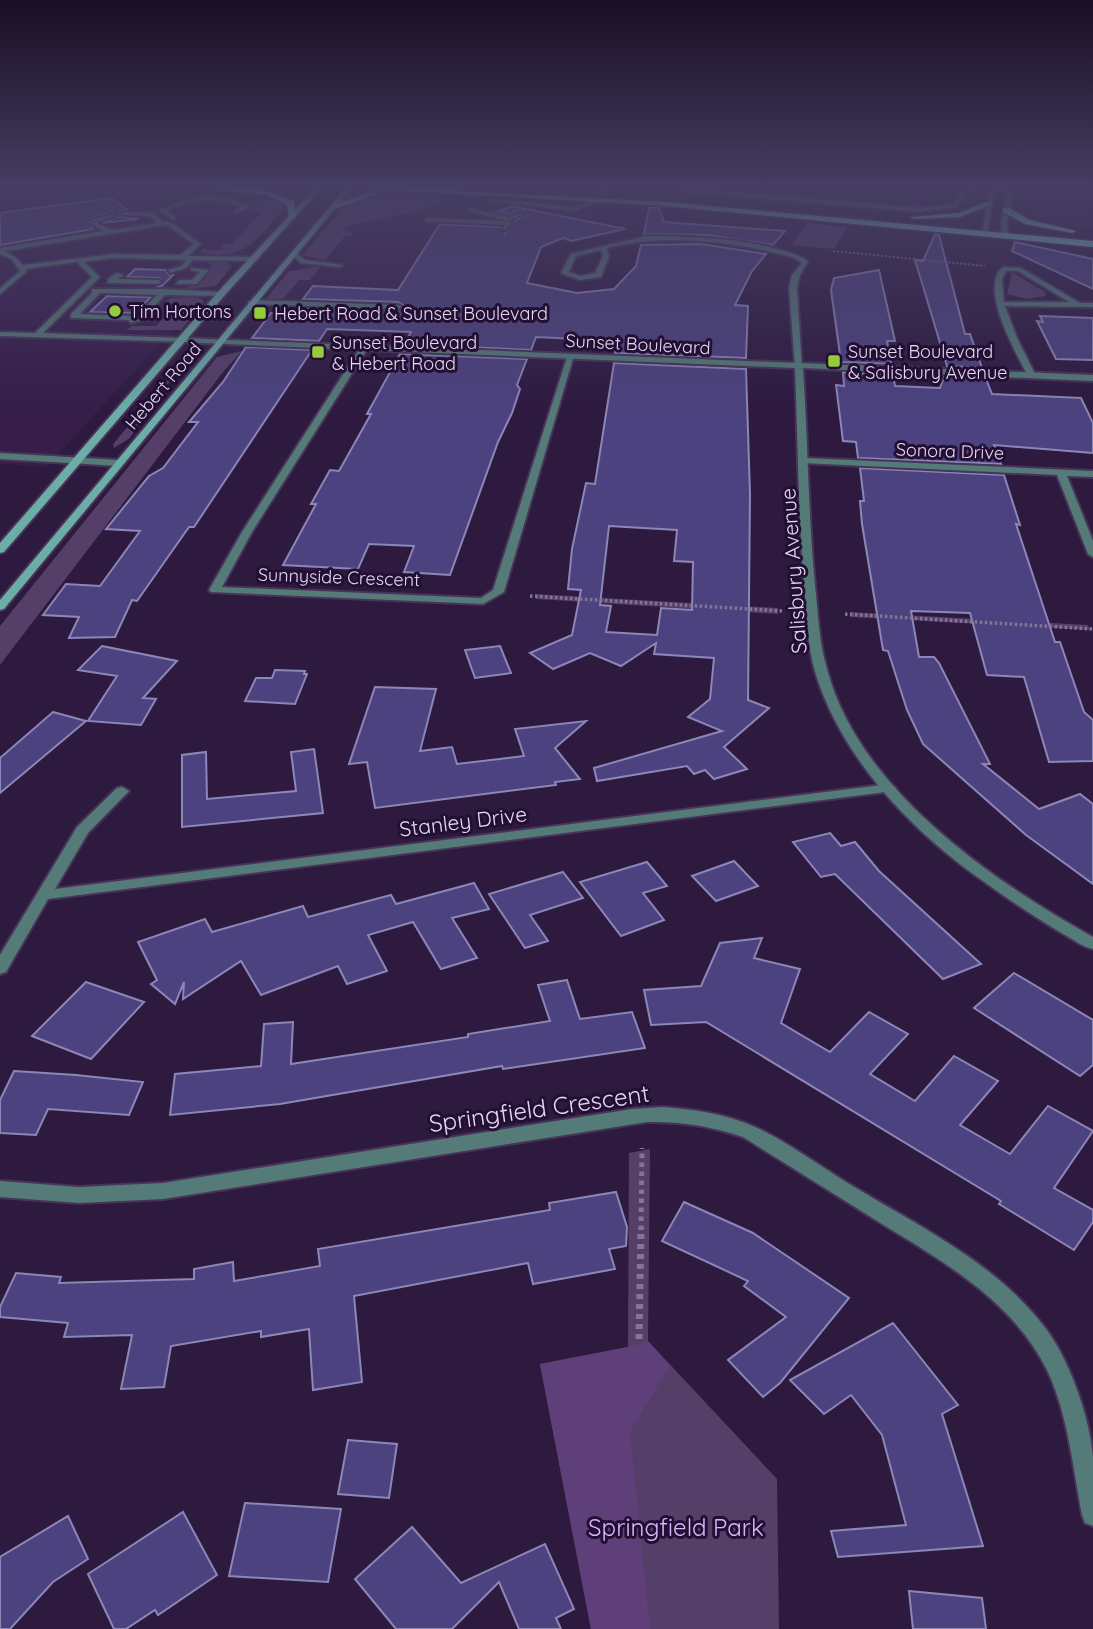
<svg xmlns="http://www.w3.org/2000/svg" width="1093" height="1629" font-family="Quicksand,sans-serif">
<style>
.built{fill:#361d4a}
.green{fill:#553e68}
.forest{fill:#5f3f7a}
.building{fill:#4b427f;stroke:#8b87b7;stroke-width:2;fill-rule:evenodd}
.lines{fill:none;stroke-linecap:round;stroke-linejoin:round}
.service-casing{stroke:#473458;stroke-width:4}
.minor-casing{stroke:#473458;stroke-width:4}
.tertiary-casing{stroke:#473458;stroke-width:4}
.secondary-casing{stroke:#473458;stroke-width:4}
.primary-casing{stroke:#473458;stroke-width:3}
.path-far3{stroke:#857595;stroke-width:2;stroke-dasharray:2 2;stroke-linecap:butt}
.path-far2{stroke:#857595;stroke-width:3.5;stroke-dasharray:2.5 2.5;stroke-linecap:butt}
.path-far1{stroke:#857595;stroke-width:5;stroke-dasharray:4.5 4.5;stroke-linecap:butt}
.path{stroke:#857595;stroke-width:7;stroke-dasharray:5 5;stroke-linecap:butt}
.service{fill:#547b77;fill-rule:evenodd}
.minor{fill:#547b77;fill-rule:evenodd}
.tertiary{fill:#547b77;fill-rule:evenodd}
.secondary{fill:#6cada7;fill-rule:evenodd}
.primary{fill:#7ed3cc;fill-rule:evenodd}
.poi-dot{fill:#95cc3b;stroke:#240f34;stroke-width:2.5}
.labels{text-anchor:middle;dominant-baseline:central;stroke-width:6;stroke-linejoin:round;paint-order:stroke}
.far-poi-label{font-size:18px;fill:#e4d8f1;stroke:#240f34;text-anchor:start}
.far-street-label{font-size:18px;fill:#e4d8f1;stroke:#240f34}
.street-label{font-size:21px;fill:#e4d8f1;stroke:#240f34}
.near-street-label{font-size:24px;fill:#e4d8f1;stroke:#240f34}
.near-park-label{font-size:24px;fill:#dab6fc;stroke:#240f34}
</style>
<rect width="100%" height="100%" fill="#2e193f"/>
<g class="built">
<polygon points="0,184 138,184 200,188 257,193 276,197 284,203 284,207 47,467 0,464"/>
<polygon points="663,184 960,184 944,200 914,206"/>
<polygon points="1033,184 1093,184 1093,229 1057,225 1027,215"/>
<polygon points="418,198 633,207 492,239 456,308 270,300 352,210"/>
</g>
<g class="green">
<polygon points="404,193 435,195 445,201 427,209 348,226 343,230 357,236 345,236 325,260 302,255 345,206 367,197"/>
<path d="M276,198L285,204L284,209C255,240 246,262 198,252L205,248L209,251L223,249L220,244H232L261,213L251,212L255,209L246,203Z"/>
<polygon points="808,223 848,227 834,249 791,245"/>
<polygon points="205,260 224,261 232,266 216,286 177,290 194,285 211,267"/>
<polygon points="321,266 310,280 299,280 284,298 264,301 289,271"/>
<polygon points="1012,272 1045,292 1046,296 1027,299 1007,294"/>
<polygon points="193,297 202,299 204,302 181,330 127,330 132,326 156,326 177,304 164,303 171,298"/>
<polygon points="242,351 223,372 0,665 0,626 217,357"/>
<polygon points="189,355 192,355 151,404 130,438 114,448 113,444"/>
<polygon points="535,594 778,608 778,614 536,599"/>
<polygon points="850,612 1088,625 1090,630 850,617"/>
<polygon points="650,1149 648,1341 777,1479 779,1629 591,1629 540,1364 628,1347 629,1153"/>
</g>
<polygon class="forest" points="648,1341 670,1366 630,1432 650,1629 591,1629 540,1364 628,1347"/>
<g class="building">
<polygon points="112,198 127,210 121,211 119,217 139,219 103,223 117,217 112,211 85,221 93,229 0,245 0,213"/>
<polygon points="512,206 625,229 571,241 563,238 541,247 527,283 577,293 614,289 636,266 641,245 701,244 766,254 752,271 735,305 748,306 746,358 615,353 616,341 536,337 531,350 404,344 411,332 327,329 319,341 252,338 271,313 291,314 296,308 403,309 404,306 398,302 303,299 313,286 398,290 440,224 500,227 505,234 514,221 526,215 522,210 508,214 497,212"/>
<polygon points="649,208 659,208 664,222 785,231 773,245 707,235 644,234"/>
<polygon points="935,234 939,235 965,334 970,334 982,368 947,366 915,260 923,261"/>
<polygon points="1015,242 1093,259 1093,289 1012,251"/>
<polygon points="135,269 166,270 169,275 173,275 162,286 159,286 164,283 159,278 127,277"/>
<polygon points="879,270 895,341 887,341 891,364 841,362 831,290 834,278"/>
<polygon points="107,296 151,297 135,313 90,312"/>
<polygon points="1040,316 1093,318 1093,360 1056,359 1037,321 1043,322"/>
<polygon points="246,347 312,350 194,527 189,527 137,601 132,600 115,637 69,638 79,617 43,615 66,584 100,586 140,531 106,529 149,476 163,468 198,422 189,422 223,382"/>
<polygon points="400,354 527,359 517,385 520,389 512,413 498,442 450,575 404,572 414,546 369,544 358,569 283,565 316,504 311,504 330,470 339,471 371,414 367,414"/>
<path d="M614,363L746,369L750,494L748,700L769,708L724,747L747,769L714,779L705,770L694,774L687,766L597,781L594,768L722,731L688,717L710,699L714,658L654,654L656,643L621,666L590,653L553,669L530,653L572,635L581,590L568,589L572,549L586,483L595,484ZM609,526L677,530L674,561L693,562L692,610L661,608L657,635L606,632L611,606L600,605Z"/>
<polygon points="843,372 893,375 895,386 940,388 944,377 986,379 992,394 1081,398 1093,423 1093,453 994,445 1001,464 858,458 856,442 843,441 836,385 844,386"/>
<polygon points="860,468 1004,475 1020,525 1016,524 1055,642 1060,642 1084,712 1093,720 1093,761 1049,762 1024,677 987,675 970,613 911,611 919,657 934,657 939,663 990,764 983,764 1039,809 1080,794 1093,804 1093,884 1026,835 923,744 907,710 888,651 883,650 862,524 860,501 864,501"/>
<polygon points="102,646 177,661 143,698 156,699 141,725 88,721 117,676 78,670"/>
<polygon points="500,646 511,673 475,678 465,650"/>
<polygon points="275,670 305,671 304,674 307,674 295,704 245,701 256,678 272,678"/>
<polygon points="375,687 436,689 420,751 452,747 457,764 524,756 515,729 586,721 555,748 580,779 555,782 556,785 375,808 367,762 349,764"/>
<polygon points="53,712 86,721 0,793 0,758"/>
<polygon points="314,749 323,813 182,827 182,755 206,752 207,799 296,791 291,752"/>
<polygon points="830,833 841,846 855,842 879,871 981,964 943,979 835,874 821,877 793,842"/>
<polygon points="734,861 758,886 716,901 692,876"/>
<polygon points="647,862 667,886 643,893 664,920 621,936 580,882"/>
<polygon points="563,872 583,898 530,915 548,941 525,948 489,894"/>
<polygon points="474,883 489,909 452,918 477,958 441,969 413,922 368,935 387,971 347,984 338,966 261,995 241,961 183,999 184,982 175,1004 151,984 157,980 138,942 205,919 212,932 303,906 308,917 391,895 396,904"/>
<polygon points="762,938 754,958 800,969 781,1023 830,1052 869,1012 908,1034 870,1074 915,1101 954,1056 998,1081 960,1125 1010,1154 1048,1106 1093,1131 1054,1188 1093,1210 1093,1222 1074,1250 999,1204 1001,1201 706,1022 651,1025 644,990 701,986 720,943"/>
<polygon points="1014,973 1093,1020 1093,1065 1080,1076 974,1008"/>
<polygon points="567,980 580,1019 632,1012 645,1048 503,1069 502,1066 280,1104 170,1115 175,1074 261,1066 264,1024 293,1022 291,1064 468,1037 468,1034 550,1021 538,985"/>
<polygon points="86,982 144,1002 91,1059 32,1036"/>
<polygon points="14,1071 76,1075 143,1082 129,1115 48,1109 36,1135 0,1133 0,1100"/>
<polygon points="616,1192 627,1227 626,1246 609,1249 615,1269 533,1284 528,1263 354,1296 362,1382 313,1390 309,1329 261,1337 261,1331 171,1346 164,1387 121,1389 132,1335 64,1337 68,1323 0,1317 0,1307 16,1273 61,1277 59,1283 194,1279 194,1269 233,1262 234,1281 320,1266 318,1249 550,1210 549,1203"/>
<polygon points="684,1202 753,1233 849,1298 780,1383 763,1397 728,1360 786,1317 744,1286 748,1281 662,1241"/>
<polygon points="893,1323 958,1405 942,1414 983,1546 838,1557 831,1531 906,1525 882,1435 851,1395 824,1414 790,1380"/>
<polygon points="348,1440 397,1444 389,1498 338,1494"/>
<polygon points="245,1503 341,1509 328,1582 229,1576"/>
<polygon points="183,1512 217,1575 158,1615 155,1610 126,1629 114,1629 88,1574"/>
<polygon points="68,1516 88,1559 53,1582 10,1629 0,1629 0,1557"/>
<polygon points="412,1527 461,1583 545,1544 574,1609 556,1618 561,1629 519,1629 499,1582 452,1629 396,1629 355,1579"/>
<polygon points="909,1591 982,1598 986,1629 913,1629"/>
</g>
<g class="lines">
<g class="service-casing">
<g id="service">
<polygon points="625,184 637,184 595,194 592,192"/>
<polygon points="644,184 921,208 952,204 966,188 1002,185 1005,187 970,191 956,207 921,212 695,193"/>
<path d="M205,197L228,198L250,207L236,213L234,210L242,207C219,195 189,201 167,210L176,218L174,221L159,210L180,202Z"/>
<polygon points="598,198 603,199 574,211 489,201 492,199 573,207"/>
<polygon points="469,208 508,217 521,212 524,214 508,221 467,211"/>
<path d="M123,212L153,213L163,222H170L201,244L188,256L254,257L257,259L254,261L193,260L186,268L170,273L168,270L182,266L186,260L113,258L84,262L100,277L43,333L182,338L186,340L185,342L0,336V332L35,333L92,277L77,262L26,269V272L0,294V288L20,271L11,259L0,254V248L103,231L87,222L113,213L115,216L96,222L111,230L157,223L149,216L121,215ZM167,225L194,244L180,255L113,254L23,265L15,257L5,251Z"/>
<polygon points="427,218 509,221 512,223 505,231 502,229 505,225 425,221"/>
<polygon points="291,252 295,252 305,260 343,265 340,267 301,263 291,254"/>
<polygon points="191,268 209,270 197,284 176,284 179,280 192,280 200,272 191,270"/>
<polygon points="116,273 123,275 118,279 158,280 162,282 158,284 108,283 108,279"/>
<path d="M92,289H165L221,292L225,294L221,296L165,295L141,320L131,323L128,320L71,318V314L92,293ZM100,293L157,295L136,316L80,314Z"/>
<polygon points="252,300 398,305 402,307 398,309 249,304 248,302"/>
<polygon points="0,453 119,460 124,463 119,466 0,459"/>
</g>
</g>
<g class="minor-casing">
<g id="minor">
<path d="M647,236C689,236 773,239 808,261L800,275L797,288L802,369L795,367L789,288L792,275L802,263L795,258C739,242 664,233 607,248L609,256L601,277L580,280L561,273L571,254ZM601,250L603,256L595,273L580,276L569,272L576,256Z"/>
<path d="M1003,267L1021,268L1080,303H1093V307L1005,306L1017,338L1036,376L1035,378L1028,376C1016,353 978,287 1003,267ZM1006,271H1018L1069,302H1004L1002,279Z"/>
<polygon points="364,346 368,348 252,532 222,587 481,598 493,590 567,357 574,355 504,592 483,604 211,592 209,590 242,532 360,348"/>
<polygon points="805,458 1093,471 1093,477 1067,476 1093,541 1093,557 1088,554 1057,475 802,463 802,459"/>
<polygon points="889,784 896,788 894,791 48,899 6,972 0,974 0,955 77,827 117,788 122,787 129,791 88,833 55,889"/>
<path d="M662,1107C693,1109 727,1114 755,1127C786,1141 817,1164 846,1182C916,1225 1000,1264 1049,1333C1071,1365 1090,1419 1093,1457C1093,1480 1093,1504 1093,1526L1085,1523L1082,1515C1073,1468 1068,1414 1047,1370C1011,1298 940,1260 874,1219C830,1191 786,1164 743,1137C711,1126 680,1121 647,1122L163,1199L79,1203L0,1197V1181L79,1187L163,1183L632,1109Z"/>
</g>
</g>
<g class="tertiary-casing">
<g id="tertiary">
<polygon points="1000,186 1004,186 1013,192 1007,223 1008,236 1005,238 1002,236 1001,223 1007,193 1001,189 995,191 987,234 982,235 989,190"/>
<path d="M182,338L1093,375V381L803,368C808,441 808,513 815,585C818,613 819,642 827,669C858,788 991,880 1093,937V949C1083,947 1074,940 1065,935C1034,917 1005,897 976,876C908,827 842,757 816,675C807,647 807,615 804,586C798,514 798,441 795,368L179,342L178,340Z"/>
</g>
</g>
<g class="secondary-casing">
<g id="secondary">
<polygon points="319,184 325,184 224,296 4,552 0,553 0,543 218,292"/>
<polygon points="349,184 355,184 4,609 0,610 0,600"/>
</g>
</g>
<g class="primary-casing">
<g id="primary">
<polygon points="171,184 267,191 294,201 296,217 289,219 287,204 266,195"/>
<polygon points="286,184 334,184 666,202 1093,241 1093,247 666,206"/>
<polygon points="371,192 378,194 337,208 330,206"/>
<polygon points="986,202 993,204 960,217 914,219 910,217 959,213"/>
<polygon points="1003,208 1009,208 1030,220 1076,231 1072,233 1025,224 1003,212"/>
</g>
</g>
<g class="path-far3">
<polyline points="115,196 124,191 162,190"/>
<polyline points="833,251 985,266"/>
</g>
<g class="path-far2">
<polyline points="530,596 783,611"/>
<polyline points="845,614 1093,629"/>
</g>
<polyline class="path-far1" points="641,1230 642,1148"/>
<polyline class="path" points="639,1339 641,1228"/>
<use href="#service" class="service"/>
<use href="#minor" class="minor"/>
<use href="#tertiary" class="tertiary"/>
<use href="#secondary" class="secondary"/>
<use href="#primary" class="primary"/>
</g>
<linearGradient id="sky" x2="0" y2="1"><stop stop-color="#190e23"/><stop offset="0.45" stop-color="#463e63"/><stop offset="1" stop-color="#463e63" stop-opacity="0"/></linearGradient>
<rect width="1093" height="412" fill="url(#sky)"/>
<g class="poi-dot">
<circle cx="115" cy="311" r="7"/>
<rect x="253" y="306" width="14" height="14" rx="3.5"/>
<rect x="311" y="345" width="14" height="14" rx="3.5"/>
<rect x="827" y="354" width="14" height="14" rx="3.5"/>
</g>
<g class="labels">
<g class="far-poi-label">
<text x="129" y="311">Tim Hortons</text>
<text x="274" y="313">Hebert Road &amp; Sunset Boulevard</text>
<text x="332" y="342">Sunset Boulevard<tspan x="332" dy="21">&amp; Hebert Road</tspan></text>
<text x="848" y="351">Sunset Boulevard<tspan x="848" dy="21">&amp; Salisbury Avenue</tspan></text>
</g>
<g class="far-street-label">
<text transform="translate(638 344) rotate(3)">Sunset Boulevard</text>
<text transform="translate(163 386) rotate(-50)">Hebert Road</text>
<text transform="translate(950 451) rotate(2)">Sonora Drive</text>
<text transform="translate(339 577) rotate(2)">Sunnyside Crescent</text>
</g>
<g class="street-label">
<text transform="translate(793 571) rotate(-94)">Salisbury Avenue</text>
<text transform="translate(463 821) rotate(-7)">Stanley Drive</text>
</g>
<g class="near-street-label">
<text transform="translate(539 1108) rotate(-8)">Springfield Crescent</text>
</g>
<g class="near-park-label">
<text x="676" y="1527">Springfield Park</text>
</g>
</g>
</svg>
